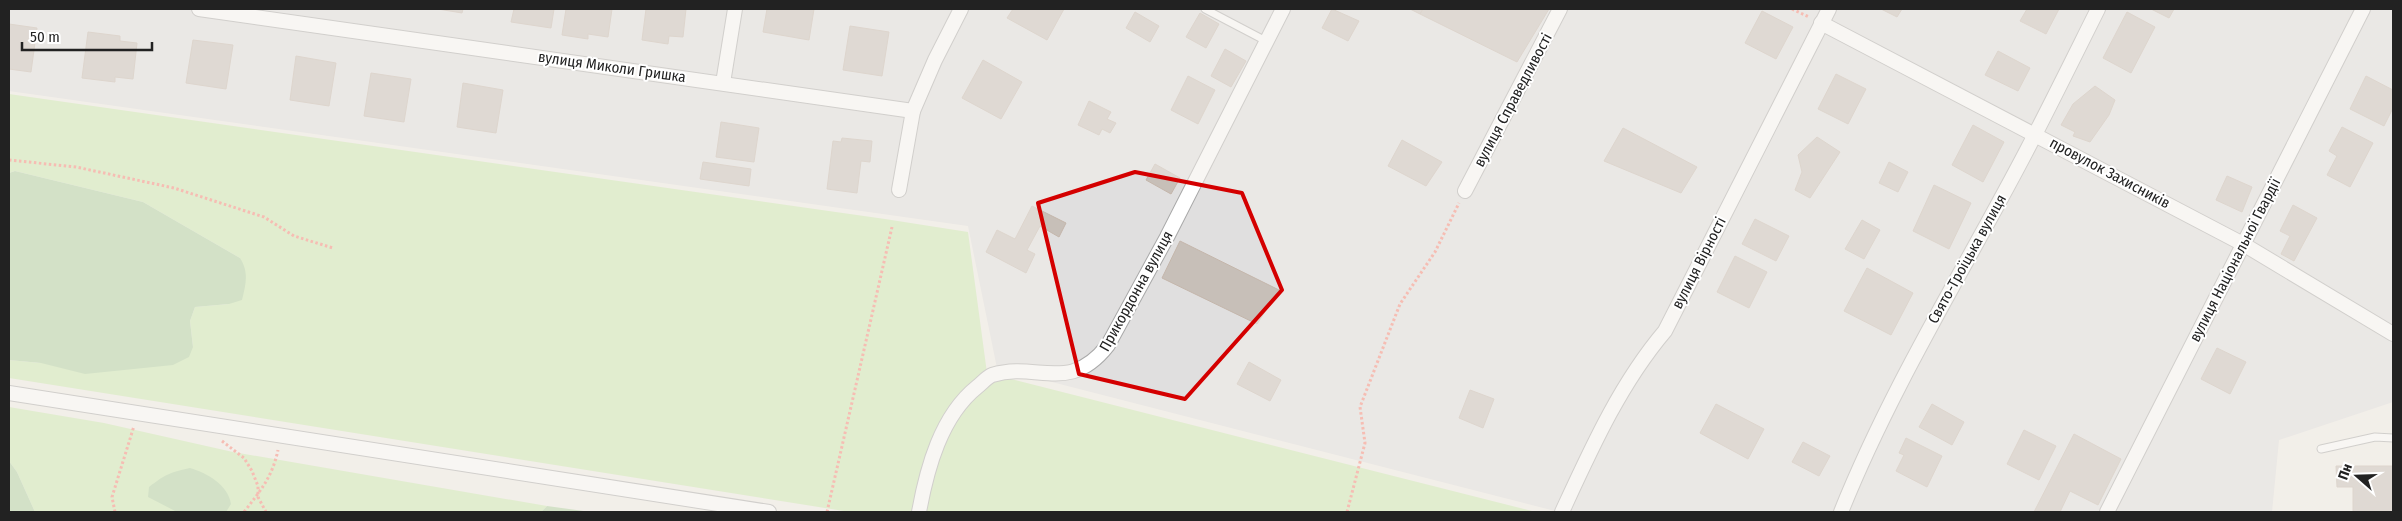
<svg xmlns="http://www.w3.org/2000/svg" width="2402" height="521" font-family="'Fira Sans Condensed',sans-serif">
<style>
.residential{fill:#e0dfdf}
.grass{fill:#cdebb0}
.forest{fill:#add19e}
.building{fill:#c7bfb8;stroke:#c4b6ab}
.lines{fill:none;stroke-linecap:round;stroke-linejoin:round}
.service-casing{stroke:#a9a9a9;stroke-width:9}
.minor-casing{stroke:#a9a9a9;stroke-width:16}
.path{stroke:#fa8072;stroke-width:3;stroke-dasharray:2.5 2.5;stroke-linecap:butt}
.service{stroke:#fff;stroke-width:7}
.minor{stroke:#fff;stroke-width:14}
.marked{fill:none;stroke:#d40000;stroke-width:4;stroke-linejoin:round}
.labels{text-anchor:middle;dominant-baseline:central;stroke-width:4;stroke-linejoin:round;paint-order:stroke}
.street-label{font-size:15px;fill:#222;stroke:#fff}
</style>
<rect width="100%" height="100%" fill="#f2efe9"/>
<polygon class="residential" points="9,9 2393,9 2393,402 2279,440 2272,512 1559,512 997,368 968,226 9,91"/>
<g class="grass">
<polygon points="9,94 885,219 968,232 987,373 1536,512 850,512 9,378 9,360 41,363 193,347 190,321 195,307 229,304 240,258 143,202 15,171 9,173"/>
<polygon points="9,407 104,423 233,452 547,506 541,512 35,512 17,472 9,461"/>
</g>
<g class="forest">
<path d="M15,171L143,202L240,258C249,272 246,284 242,300L229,304L195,307L190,321L193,347L189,357L173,365L85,374L41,363L9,360V173Z"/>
<polygon points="9,461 17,472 35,512 9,512"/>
<path d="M190,468C207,473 228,485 231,504L226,512H177L148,497L149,487C164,475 171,472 190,468Z"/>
<polygon points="547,506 591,512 541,512"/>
</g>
<g class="building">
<polygon points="438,9 463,9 462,13"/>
<polygon points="514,9 554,9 551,28 511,22"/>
<polygon points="566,9 612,9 608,37 588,34 588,39 562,35"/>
<polygon points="646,9 686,9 683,37 669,36 668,44 642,40"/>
<polygon points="767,9 814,9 809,40 763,32"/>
<polygon points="1013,9 1064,9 1047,40 1007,18"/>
<polygon points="1332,9 1359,21 1348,41 1322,28"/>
<polygon points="1410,9 1423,9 1420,14"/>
<polygon points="1423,9 1549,9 1517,62 1420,14"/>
<polygon points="1881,9 1902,9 1897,17"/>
<polygon points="2027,9 2059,9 2046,34 2020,21"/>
<polygon points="2151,9 2174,9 2169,18"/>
<polygon points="1762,11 1793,27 1776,59 1745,43"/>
<polygon points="1135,12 1159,26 1150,42 1126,28"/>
<polygon points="2127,12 2155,27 2131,73 2103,58"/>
<polygon points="1200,13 1219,24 1206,48 1186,37"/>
<polygon points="9,24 37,28 31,72 9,69"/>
<polygon points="850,26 889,32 882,76 843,70"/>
<polygon points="88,32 120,36 120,41 137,43 133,79 115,77 115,82 82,78"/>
<polygon points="193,40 233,45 226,89 186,83"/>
<polygon points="1225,49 1246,61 1231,87 1211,76"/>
<polygon points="1998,51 2030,68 2018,91 1985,75"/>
<polygon points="296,56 336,63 329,106 290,100"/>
<polygon points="983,60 1022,82 1001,119 962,98"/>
<polygon points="371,73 411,79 404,122 364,116"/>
<polygon points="1836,74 1866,89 1848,124 1818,109"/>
<polygon points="1188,76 1215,90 1198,124 1171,110"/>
<polygon points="2366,76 2393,90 2393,108 2384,126 2350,109"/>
<polygon points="463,83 503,90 496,133 457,127"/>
<polygon points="2095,86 2115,100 2109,115 2090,142 2073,136 2075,132 2061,125 2073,104"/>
<polygon points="1089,101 1111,112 1107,119 1116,123 1110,133 1102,129 1099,135 1078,125"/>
<polygon points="721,122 759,128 754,162 716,157"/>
<polygon points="1973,125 2004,142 1983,182 1952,165"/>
<polygon points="2342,127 2373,143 2350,187 2327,175 2337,156 2329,151"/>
<polygon points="1623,128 1697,167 1681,193 1604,161"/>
<polygon points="1817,137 1840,152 1810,198 1795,190 1802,172 1798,155"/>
<polygon points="842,138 872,141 870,162 861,161 857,193 827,189 833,141 841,142"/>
<polygon points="1402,140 1442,162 1426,186 1388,166"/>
<polygon points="703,162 751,169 749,186 700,179"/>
<polygon points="1889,162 1908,172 1898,192 1879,183"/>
<polygon points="1155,164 1180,178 1171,194 1146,180"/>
<polygon points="2227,176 2252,187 2242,212 2216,200"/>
<polygon points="1934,185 1971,203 1949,249 1913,231"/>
<polygon points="2293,205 2317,218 2294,261 2281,254 2290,236 2280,231"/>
<polygon points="1032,206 1066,223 1059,237 1040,226 1027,250 1035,254 1026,273 986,252 997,230 1015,239"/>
<polygon points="1755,219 1789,236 1776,261 1742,244"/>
<polygon points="1862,220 1880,230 1864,259 1845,249"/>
<polygon points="1180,241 1279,290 1257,324 1162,278"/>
<polygon points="1735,256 1767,272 1749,308 1717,292"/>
<polygon points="1867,268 1913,293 1891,335 1844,311"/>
<polygon points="2217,348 2246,362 2230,394 2201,379"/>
<polygon points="1249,362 1281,380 1270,401 1237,384"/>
<polygon points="1470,390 1494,399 1483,428 1459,418"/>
<polygon points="1716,404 1764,429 1748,459 1700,433"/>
<polygon points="1932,404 1964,422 1952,445 1919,427"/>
<polygon points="2024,430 2056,446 2039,480 2007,464"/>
<polygon points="2074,434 2121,459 2098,505 2070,491 2060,512 2034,512"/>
<polygon points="1906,438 1942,456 1927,487 1896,471 1904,455 1899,453"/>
<polygon points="1803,442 1830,456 1819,476 1792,462"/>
<polygon points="2336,466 2393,466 2393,512 2353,512 2353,487 2337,487"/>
</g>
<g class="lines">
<g class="service-casing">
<g id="service">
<polyline points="1205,9 1266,41"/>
<polyline points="2321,449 2375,437 2393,438"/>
</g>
</g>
<g class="minor-casing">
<g id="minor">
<polyline points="199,9 913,111 935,60 961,9"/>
<polyline points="1821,23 2243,244 2393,334"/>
<polyline points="723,83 735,9"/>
<polyline points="899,190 913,111"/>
<polyline points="1465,191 1560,9"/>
<polyline points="9,393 769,512"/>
<path d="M919,512C927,468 941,416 977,387C982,383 987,377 992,375C1038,361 1069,395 1108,345L1167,237L1283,9"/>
<path d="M1562,512C1591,449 1620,384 1665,331L1829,9"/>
<path d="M1841,512C1892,385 1965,269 2028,148C2052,102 2075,55 2098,9"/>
<polyline points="2107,512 2363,9"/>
</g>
</g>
<g class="path">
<polyline points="1792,9 1809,17"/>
<polyline points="9,160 76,167 174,188 264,217 294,236 333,248"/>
<polyline points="222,441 244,458 252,471 258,486 258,497 266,512"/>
<polyline points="115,512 112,497 134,426"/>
<path d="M244,512C260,491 272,478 278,450"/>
<polyline points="827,512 892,227"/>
<polyline points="1347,512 1365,443 1360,407 1400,304 1435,252 1459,203"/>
</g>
<use href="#service" class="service"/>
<use href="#minor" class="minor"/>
</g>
<path d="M0 0H2402V521H0ZM1135,172L1242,193L1282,290L1185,399L1079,374L1038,203Z" fill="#f2efe9" fill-opacity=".55" fill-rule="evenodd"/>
<path class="marked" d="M1135,172L1242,193L1282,290L1185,399L1079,374L1038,203Z"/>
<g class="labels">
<g class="street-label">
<text transform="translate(612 67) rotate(8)">вулиця Миколи Гришка</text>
<text transform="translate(1513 100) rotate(-62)">вулиця Справедливості</text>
<text transform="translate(2110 173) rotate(28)">провулок Захисників</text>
<text transform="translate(1967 259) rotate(-61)">Свято-Троїцька вулиця</text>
<text transform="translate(2235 260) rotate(-63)">вулиця Національної Гвардії</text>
<text transform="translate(1699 263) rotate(-63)">вулиця Вірності</text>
<text transform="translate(1136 291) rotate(-61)">Прикордонна вулиця</text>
</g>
</g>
<rect width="2402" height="521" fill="none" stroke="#222222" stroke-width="20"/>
<g transform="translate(2357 476) rotate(290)" stroke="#ffffff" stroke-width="4" paint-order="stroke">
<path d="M0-4L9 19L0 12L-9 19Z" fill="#222222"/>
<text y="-8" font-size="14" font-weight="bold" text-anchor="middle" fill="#222222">Пн</text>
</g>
<path d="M22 42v8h130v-8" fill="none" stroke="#222222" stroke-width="2.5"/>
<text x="30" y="42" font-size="15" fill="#222222" stroke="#ffffff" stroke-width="4" paint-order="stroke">50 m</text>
</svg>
